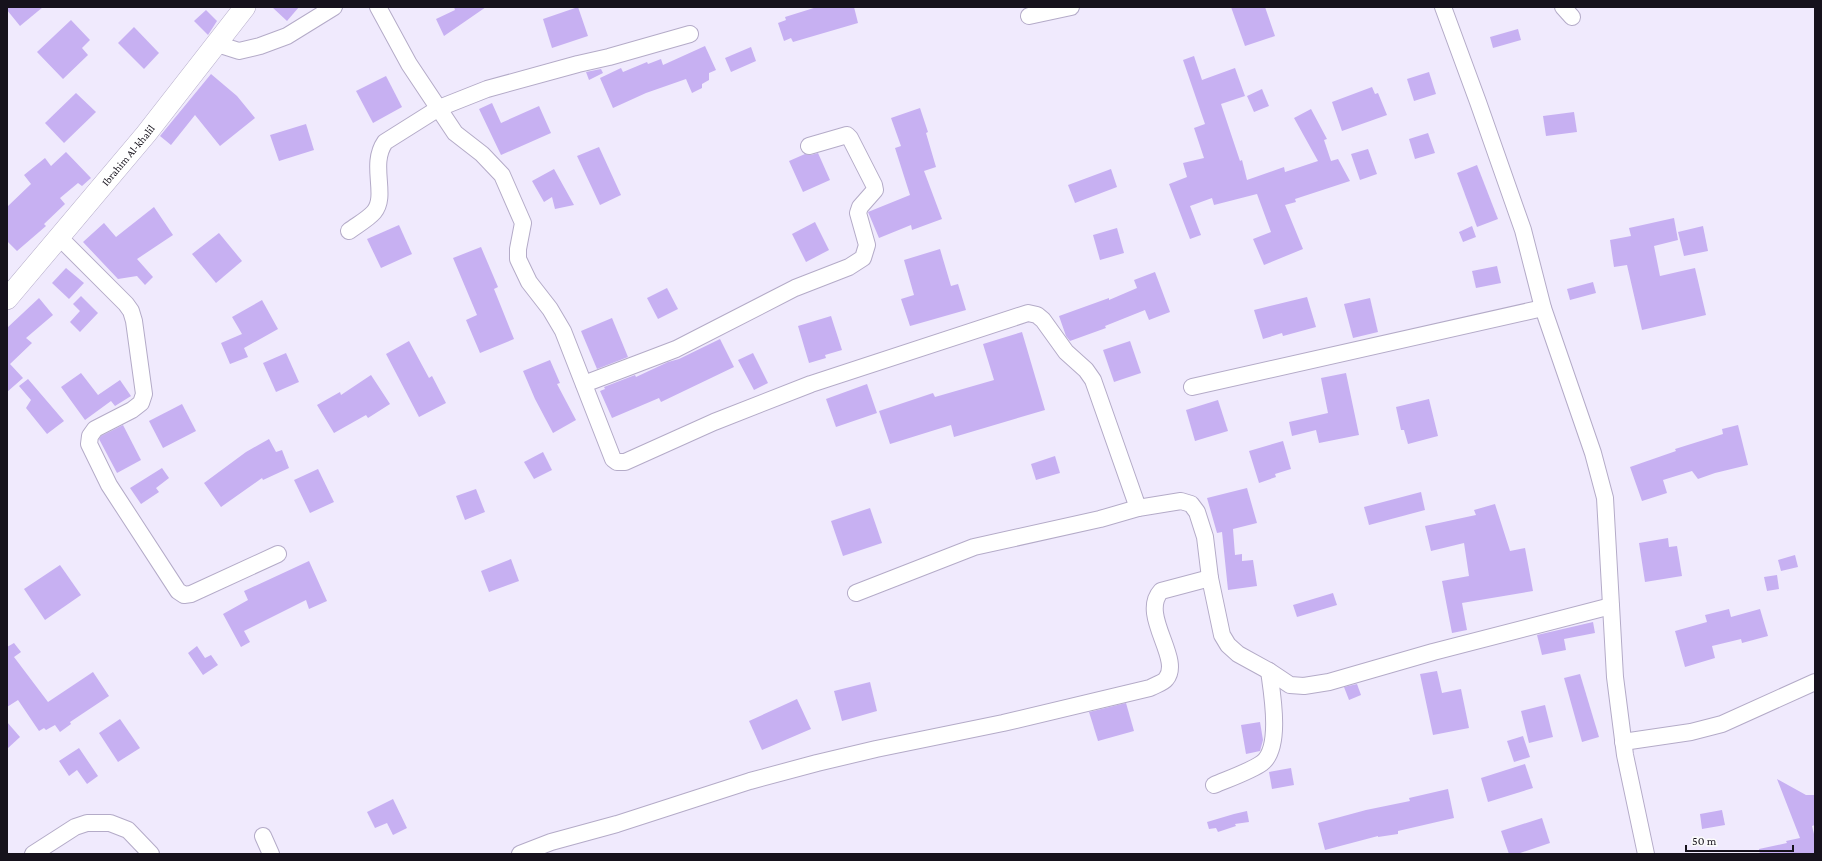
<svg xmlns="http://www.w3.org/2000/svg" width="1822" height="861" font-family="'Crimson Pro',serif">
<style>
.building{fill:#c7b0f2}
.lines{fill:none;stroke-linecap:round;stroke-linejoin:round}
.minor-casing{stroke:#b4abc8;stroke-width:18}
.tertiary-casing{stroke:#b4abc8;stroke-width:22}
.minor{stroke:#fff;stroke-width:16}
.tertiary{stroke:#fff;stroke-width:21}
.labels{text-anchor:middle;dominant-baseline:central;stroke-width:3.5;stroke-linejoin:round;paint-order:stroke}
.street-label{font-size:11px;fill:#16121c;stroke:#fbfbfb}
</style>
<rect width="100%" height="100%" fill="#f0eafd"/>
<g class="building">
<polygon points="7,7 43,7 20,26 7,10"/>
<polygon points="272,7 299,7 287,21"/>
<polygon points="454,7 486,7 444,36 436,19 455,10"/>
<polygon points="578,7 588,36 552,48 543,19"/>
<polygon points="817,7 854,7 858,23 793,42 791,38 784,41 778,23 786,20 785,17"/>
<polygon points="1231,7 1265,7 1275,36 1245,46"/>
<polygon points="206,10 217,21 208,35 194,21"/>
<polygon points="71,20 90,40 82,48 88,55 63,79 37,52"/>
<polygon points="134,27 159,53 144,69 118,43"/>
<polygon points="1518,29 1521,40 1493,48 1490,37"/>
<polygon points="705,46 716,70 709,73 709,80 702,84 702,88 692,93 686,79 646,93 613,108 600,78 621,68 623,72 647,62 648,64 661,59 663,65"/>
<polygon points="751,47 756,61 731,72 725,58"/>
<polygon points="1194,56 1202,80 1235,68 1245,96 1221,104 1240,161 1242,160 1247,180 1284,167 1285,172 1318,161 1294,118 1311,109 1327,139 1324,140 1331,161 1338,159 1350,181 1295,199 1296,202 1285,205 1303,249 1264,265 1253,239 1271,232 1257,194 1214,205 1212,198 1190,206 1201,235 1190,239 1169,184 1187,177 1183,163 1204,158 1194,128 1205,124 1183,60"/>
<polygon points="601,69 603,73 589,80 586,72"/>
<polygon points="1429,72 1436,94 1414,101 1407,79"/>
<polygon points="211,74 237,96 255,118 220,146 195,115 171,145 160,136"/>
<polygon points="386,76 402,107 373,123 356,91"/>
<polygon points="1372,87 1375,94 1378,93 1387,115 1342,131 1332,102"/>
<polygon points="1262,89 1269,106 1254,112 1247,96"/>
<polygon points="76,93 96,112 64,143 45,123"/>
<polygon points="492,103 501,123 539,106 551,133 501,155 479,109"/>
<polygon points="920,108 928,132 926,133 936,167 924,171 942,219 912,230 911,225 879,238 868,212 910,195 895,148 901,146 891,118"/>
<polygon points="1574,112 1577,132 1546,136 1543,116"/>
<polygon points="306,124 314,150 279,161 270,135"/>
<polygon points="1428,133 1435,153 1415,159 1409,139"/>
<polygon points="599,147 621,195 600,205 577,156"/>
<polygon points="1368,149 1377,174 1360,180 1351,154"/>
<polygon points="66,152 91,178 82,186 78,183 60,198 65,204 44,224 46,226 17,251 7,241 7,207 31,184 24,175 45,158 51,166"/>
<polygon points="818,153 830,180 803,192 789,161 805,154 811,155"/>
<polygon points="1477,165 1498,219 1477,227 1457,173"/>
<polygon points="554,169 574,205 555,209 552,197 544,202 532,181"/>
<polygon points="1111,169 1117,187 1075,203 1068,185"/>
<polygon points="154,207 173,235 137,259 153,277 145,285 137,276 118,279 83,242 104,223 116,237"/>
<polygon points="1674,218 1678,240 1654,246 1660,276 1695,268 1706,315 1642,330 1627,265 1614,267 1610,240 1631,236 1629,228"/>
<polygon points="815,222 829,250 806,262 792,234"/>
<polygon points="399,225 412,254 381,268 367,239"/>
<polygon points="1472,226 1476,237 1463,242 1459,232"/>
<polygon points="1703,226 1708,251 1684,256 1678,232"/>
<polygon points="1117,228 1124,253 1100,260 1093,235"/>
<polygon points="219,233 242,261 216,283 192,254"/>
<polygon points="481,247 498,287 494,289 514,339 480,353 466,320 477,315 453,258"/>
<polygon points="940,249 951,286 958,284 966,310 910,326 901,299 914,295 904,260"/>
<polygon points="1497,266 1501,283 1476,288 1472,271"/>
<polygon points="66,268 84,283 69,299 52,283"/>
<polygon points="1155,272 1170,312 1149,320 1145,310 1105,326 1106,328 1070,341 1066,336 1059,316 1109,298 1109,300 1137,288 1134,280"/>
<polygon points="1593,282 1596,293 1570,300 1567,289"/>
<polygon points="667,288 678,309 658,319 647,298"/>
<polygon points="81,296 98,313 80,332 70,322 80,311 73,304"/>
<polygon points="1307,297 1316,327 1283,336 1282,333 1263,339 1254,310"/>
<polygon points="39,298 53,315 26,338 32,343 10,364 23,378 7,392 7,328"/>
<polygon points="1370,298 1378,332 1353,338 1344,304"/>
<polygon points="262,300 278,329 244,348 248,357 230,364 221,343 242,334 232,317"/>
<polygon points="831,316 842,350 825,355 826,358 809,363 798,326"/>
<polygon points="612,318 628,357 597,369 581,331"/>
<polygon points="1022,332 1045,410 954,437 951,425 890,444 879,411 933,393 935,397 994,380 983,344"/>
<polygon points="720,339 734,367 661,402 659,398 612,418 600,391 605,389 604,387 635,375 636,377 668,362 679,359"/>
<polygon points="409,341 429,378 432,376 446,403 419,417 386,354"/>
<polygon points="1130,341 1141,373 1114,382 1103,350"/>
<polygon points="286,353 299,382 276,392 263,363"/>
<polygon points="753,353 768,383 754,390 738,360"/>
<polygon points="550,360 560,383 557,384 576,420 553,433 535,399 523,371"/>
<polygon points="81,373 98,395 120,380 131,396 115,406 111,401 85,420 61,387"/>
<polygon points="1346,373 1359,435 1319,443 1316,430 1292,436 1289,422 1328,413 1321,378"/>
<polygon points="371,375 390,404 368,418 366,415 334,433 317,405 340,392 341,395"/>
<polygon points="28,379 64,421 47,434 26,408 31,400 19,386"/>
<polygon points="867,384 877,413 836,427 826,399"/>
<polygon points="1429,399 1438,436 1408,444 1404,430 1401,430 1396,407"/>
<polygon points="1218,400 1228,431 1195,441 1186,410"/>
<polygon points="182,404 196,431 163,448 149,421"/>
<polygon points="123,425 141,460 117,473 99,439 101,436"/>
<polygon points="1738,425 1748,465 1715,473 1698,479 1692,471 1663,480 1667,493 1642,501 1630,467 1676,451 1675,449 1723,434 1722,429"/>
<polygon points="269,439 276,452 282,450 289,468 263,480 262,478 221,507 204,483 246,452"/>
<polygon points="1283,441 1291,469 1275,474 1276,477 1259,483 1249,451"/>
<polygon points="543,452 552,470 534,479 524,462"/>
<polygon points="1055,456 1060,473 1036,480 1031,464"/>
<polygon points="162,468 169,478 156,488 159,492 141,504 130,488"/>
<polygon points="318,469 334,502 310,513 294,480"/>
<polygon points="1247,488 1257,523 1233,529 1235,555 1242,554 1242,561 1253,560 1257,586 1228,590 1222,532 1217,533 1207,498"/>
<polygon points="476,489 485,512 465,520 456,496"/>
<polygon points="1421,492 1425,510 1369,525 1364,507"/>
<polygon points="1495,504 1510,551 1525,548 1533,591 1462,603 1467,630 1452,633 1442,581 1469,576 1464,543 1431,551 1425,526 1476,515 1474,510"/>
<polygon points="870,508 882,543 843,556 831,521"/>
<polygon points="1668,538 1669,547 1677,546 1682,576 1645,582 1639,543"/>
<polygon points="1795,555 1798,567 1781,571 1778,560"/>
<polygon points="511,559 519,581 489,592 481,571"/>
<polygon points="309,561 327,601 309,609 306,600 244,631 250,642 241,647 223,614 248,600 244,591"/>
<polygon points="60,565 81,595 45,620 24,589"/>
<polygon points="1777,575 1779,589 1767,591 1764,577"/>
<polygon points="1333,593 1337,605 1297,617 1293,605"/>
<polygon points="1729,609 1731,617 1760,609 1768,636 1742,643 1741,639 1712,646 1715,658 1685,667 1675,631 1707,622 1705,615"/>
<polygon points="1593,622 1595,633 1564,639 1566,650 1542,655 1537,635"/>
<polygon points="14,643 21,652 14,657 48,702 93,672 109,696 70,722 71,724 60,732 55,725 46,730 44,728 39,731 18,700 7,707 7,647"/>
<polygon points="197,646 205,658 211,655 218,665 203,675 188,653"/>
<polygon points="1437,671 1442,693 1461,689 1469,728 1433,735 1420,674"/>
<polygon points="1580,674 1599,737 1582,742 1564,678"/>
<polygon points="870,682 877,711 842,721 834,691"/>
<polygon points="1357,684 1361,695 1349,700 1344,687"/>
<polygon points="797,699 811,729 762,750 749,721"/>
<polygon points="1126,703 1134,731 1098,741 1089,712"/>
<polygon points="1545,705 1553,737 1529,743 1521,711"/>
<polygon points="120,719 140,748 118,762 99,733"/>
<polygon points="7,722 20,737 7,749"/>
<polygon points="1260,722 1263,740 1260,751 1246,754 1241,725"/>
<polygon points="1523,736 1530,757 1514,762 1507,741"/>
<polygon points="79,748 98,776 87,784 77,770 69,776 59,761"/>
<polygon points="1525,764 1533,788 1488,802 1481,778"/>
<polygon points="1291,768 1294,785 1272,789 1269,772"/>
<polygon points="1777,779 1806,795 1815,795 1815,825 1812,826 1815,838 1815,854 1760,854 1759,849 1787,843 1786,841 1800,838"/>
<polygon points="1448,789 1454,818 1398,831 1398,834 1378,837 1378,836 1325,850 1318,823 1366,810 1410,801 1409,798"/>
<polygon points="393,799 407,828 393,835 387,823 375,828 367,812"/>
<polygon points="1722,810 1725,825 1702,829 1700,814"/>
<polygon points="1247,811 1249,822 1235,824 1236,826 1218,832 1216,828 1209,829 1207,822 1234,814"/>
<polygon points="1542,818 1550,843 1517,854 1509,854 1501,831"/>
</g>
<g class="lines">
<g class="minor-casing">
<g id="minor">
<polyline points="378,7 409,64 455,133 482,154 502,175 523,223 518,249 518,259 529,282 550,309 563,331 613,459 617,462 625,462 714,422 811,384 1028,313 1037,315 1043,320 1066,352 1086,370 1093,380 1138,508 1181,501 1191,504 1197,512 1205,537 1210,578 1222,635 1228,645 1238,654 1269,671 1290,685 1304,686 1329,682 1433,652 1611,606"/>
<polyline points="1443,7 1478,102 1523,230 1543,308 1593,453 1605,498 1615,677 1625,755 1646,854"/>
<polyline points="1563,7 1572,17"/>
<polyline points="1029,16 1071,7"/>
<polyline points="217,44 239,51 260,46 287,36 334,7"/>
<path d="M349,231C357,225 368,219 374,212C388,195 369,165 385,142L439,108L487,89L578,64L609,57L690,34"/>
<polyline points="59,237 126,304 131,311 134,321 144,394 141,403 132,410 95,429 90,436 89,444 109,485 178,591 184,595 191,594 278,554"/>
<polyline points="584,384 676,349 795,288 849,267 863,258 867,245 858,213 860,207 875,190 874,185 850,138 847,135 809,146"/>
<polyline points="1192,387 1543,308"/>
<polyline points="856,593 974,547 1100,519 1138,508"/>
<polyline points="1623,742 1691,732 1722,724 1815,682"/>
<path d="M1214,785C1228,779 1251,771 1262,763C1282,748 1272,693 1269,671"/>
<polyline points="263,836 271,854"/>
<polyline points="33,854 75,827 87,823 110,823 128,830 151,854"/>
<path d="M520,854L551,842L617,824L750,781L817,763L876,749L1003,723L1150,688C1155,685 1163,683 1166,679C1183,659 1139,615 1161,591L1210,578"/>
</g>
</g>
<g class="tertiary-casing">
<g id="tertiary">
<path id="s1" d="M7,299L146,134L245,7"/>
</g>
</g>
<use href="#minor" class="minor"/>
<use href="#tertiary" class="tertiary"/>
</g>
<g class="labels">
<g class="street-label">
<text stroke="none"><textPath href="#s1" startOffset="188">Ibrahim Al-khalil</textPath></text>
</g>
</g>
<rect width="1822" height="861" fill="none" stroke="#16121c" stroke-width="16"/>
<path d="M1686 845v6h107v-6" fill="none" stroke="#16121c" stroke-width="2"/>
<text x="1692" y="845" font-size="12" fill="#16121c" stroke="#fbfbfb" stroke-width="3" paint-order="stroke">50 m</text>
</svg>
